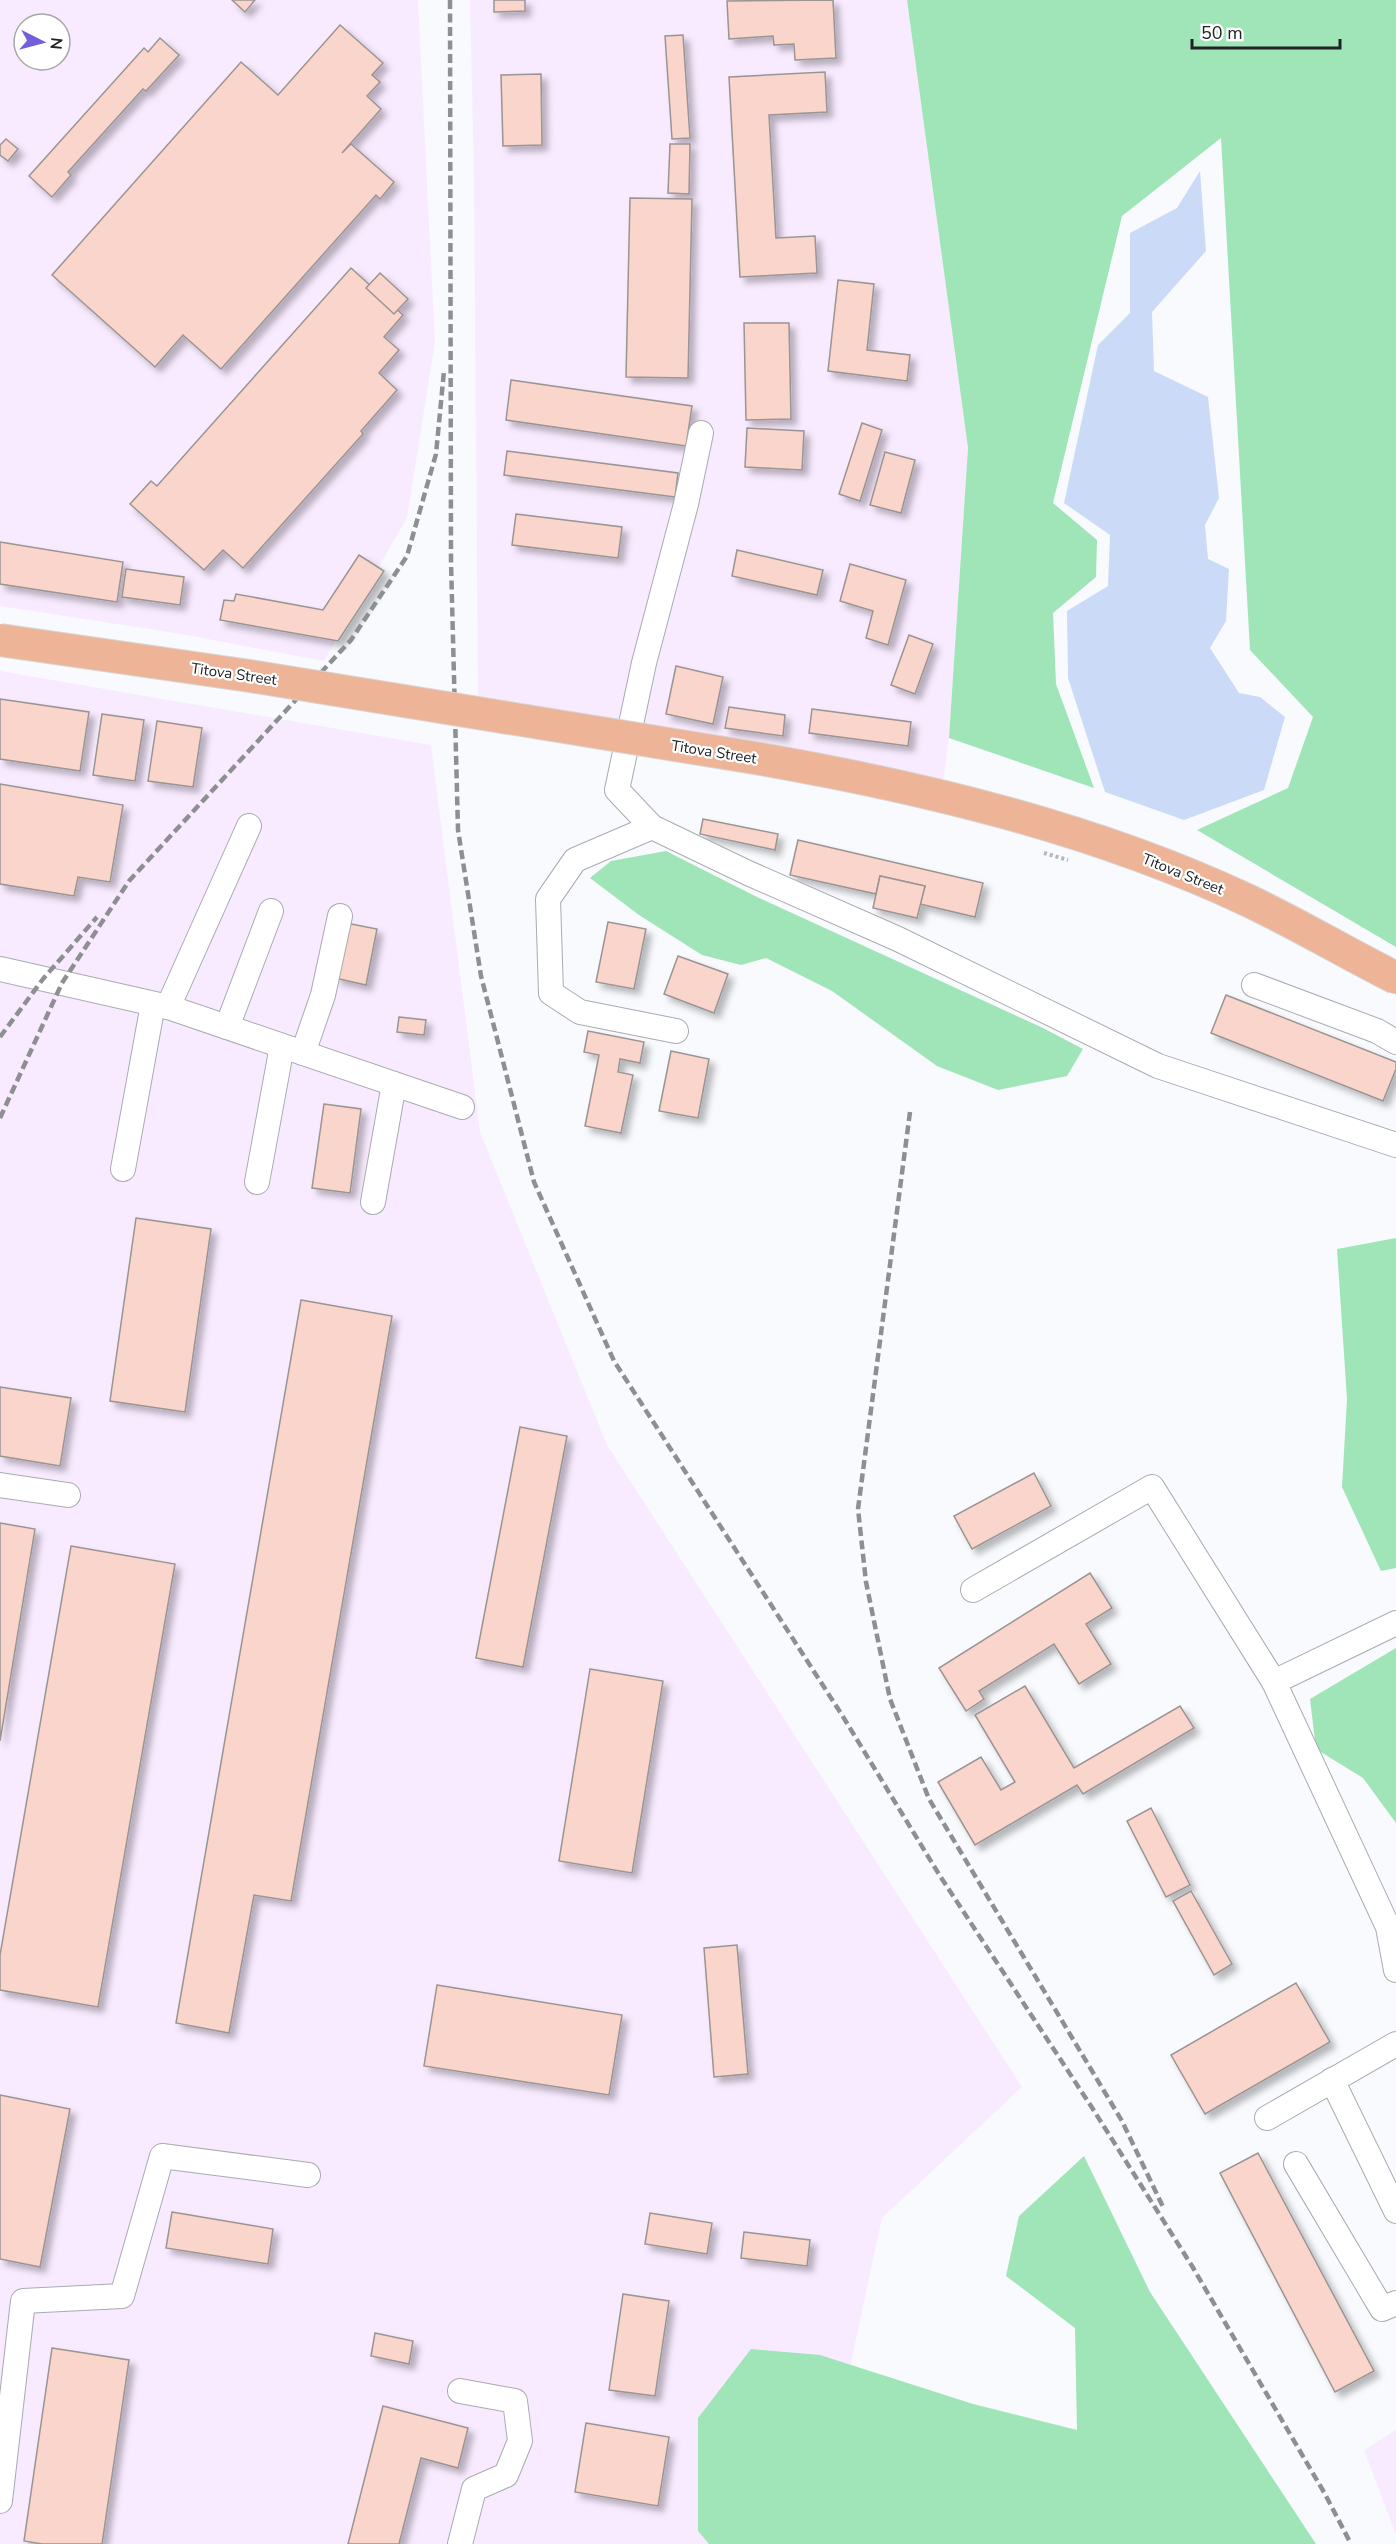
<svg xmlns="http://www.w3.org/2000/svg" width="1396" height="2544" font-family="'Nunito Sans',sans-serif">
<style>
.industrial{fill:#f8ebff;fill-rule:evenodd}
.green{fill:#9fe5b8}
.water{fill:#cbdaf7}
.building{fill:#fad5cc;stroke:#9b9492;stroke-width:1.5;filter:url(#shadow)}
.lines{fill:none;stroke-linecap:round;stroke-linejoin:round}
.minor-casing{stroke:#a8abb1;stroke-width:26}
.minor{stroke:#fff;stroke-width:24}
.rail{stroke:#8d8f92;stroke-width:4.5;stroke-dasharray:9 4.5;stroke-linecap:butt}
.major-bridge-casing{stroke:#d7d7d8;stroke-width:34;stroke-linecap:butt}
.path-bridge{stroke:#b5b7ba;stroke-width:4;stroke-dasharray:3 3;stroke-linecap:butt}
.major-bridge{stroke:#eeb497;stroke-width:32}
.labels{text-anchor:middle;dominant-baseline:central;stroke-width:4.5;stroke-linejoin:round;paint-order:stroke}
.street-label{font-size:15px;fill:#202224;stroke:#fff}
</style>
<defs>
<filter id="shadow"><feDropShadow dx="5.5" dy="5.5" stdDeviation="3" flood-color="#0004"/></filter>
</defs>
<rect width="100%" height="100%" fill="#f8fafe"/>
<g class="industrial">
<path d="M0,0H418L435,342L407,518L324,661L181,634L0,606ZM24,24H60V60H24Z"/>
<polygon points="470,0 907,0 968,448 949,738 943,782 478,701 474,178"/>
<polygon points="0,671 431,745 480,1132 607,1445 1022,2087 882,2218 812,2544 0,2544"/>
<polygon points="1396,2430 1396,2535 1364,2450"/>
</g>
<g class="green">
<polygon points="907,0 1396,0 1396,947 1197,830 1288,788 1313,717 1250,650 1221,138 1122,216 1053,503 1097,540 1096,577 1053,613 1056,684 1094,788 949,738 968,448"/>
<polygon points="666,851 757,897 1043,1028 1083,1049 1067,1076 998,1090 937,1066 832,991 766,958 741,965 702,955 639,915 590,878 611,861"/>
<polygon points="1396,1238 1396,1568 1381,1571 1342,1487 1347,1399 1337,1249"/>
<polygon points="1396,1648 1396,1823 1363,1778 1316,1749 1310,1699"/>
<polygon points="1084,2156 1150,2292 1316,2544 709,2544 698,2531 698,2418 751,2349 820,2355 973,2404 1077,2430 1075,2328 1006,2276 1019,2216"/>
</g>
<polygon class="water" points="1200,171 1206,251 1152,312 1154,371 1208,397 1219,498 1205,525 1208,559 1229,569 1226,621 1210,648 1239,693 1260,697 1285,717 1264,790 1184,820 1105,792 1068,678 1067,611 1108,586 1110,535 1064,503 1098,345 1130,313 1130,233 1177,208"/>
<g class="building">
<polygon points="232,0 255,0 245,12"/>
<polygon points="494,0 525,0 525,11 494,12"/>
<polygon points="833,0 836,58 795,60 794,44 774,45 773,36 729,39 727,1"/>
<polygon points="340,25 383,63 372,75 380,82 367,96 381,109 342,153 351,144 394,182 380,199 376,195 221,369 183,335 155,367 52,275 241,62 278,95"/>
<polygon points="683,35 690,138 672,139 665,36"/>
<polygon points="160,38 179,55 146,91 143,89 68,172 71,175 52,197 29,176 144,48 148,52"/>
<polygon points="825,72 827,112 769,115 776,238 815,236 817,273 740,277 729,77"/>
<polygon points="541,74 542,145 503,146 501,75"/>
<polygon points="6,139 18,149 8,161 0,155 0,145"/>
<polygon points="670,144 690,144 689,194 668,193"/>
<polygon points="630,198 692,199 688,378 626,377"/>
<polygon points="351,268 403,315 384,337 399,350 379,373 397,390 361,431 363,434 243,568 223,550 204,570 130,504 151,481 157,486"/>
<polygon points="380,273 408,299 394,314 366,288"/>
<polygon points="838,280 874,284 867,350 910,355 907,381 828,371"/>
<polygon points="744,323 789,323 791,419 746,420"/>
<polygon points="511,380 692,406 686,446 506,420"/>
<polygon points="862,423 882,430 860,501 839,494"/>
<polygon points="747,428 804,431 802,470 745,467"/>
<polygon points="507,451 678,473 675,497 504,475"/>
<polygon points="885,452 915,460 901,513 870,505"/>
<polygon points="516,514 622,527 618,558 512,545"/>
<polygon points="0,542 123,562 117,602 0,584"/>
<polygon points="737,550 823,570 817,595 732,576"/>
<polygon points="359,555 384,571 338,641 220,620 224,600 234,601 236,594 323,610"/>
<polygon points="850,564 906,580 888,645 866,638 873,611 840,601"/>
<polygon points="126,569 184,577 180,605 122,597"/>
<polygon points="909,635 933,644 915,694 891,685"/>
<polygon points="676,666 723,677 713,724 666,714"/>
<polygon points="0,699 89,712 80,771 0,759"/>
<polygon points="729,707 785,715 783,736 725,728"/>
<polygon points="812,709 911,722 908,746 809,733"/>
<polygon points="102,714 144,720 135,781 93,775"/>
<polygon points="157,721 202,728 193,787 148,781"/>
<polygon points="0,784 123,805 110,882 78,877 74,896 0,884"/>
<polygon points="703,819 778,834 775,850 700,834"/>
<polygon points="798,840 983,883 975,917 920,904 925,886 880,876 876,894 790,875"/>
<polygon points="880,876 925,886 917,918 873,908"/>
<polygon points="608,922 646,929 634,989 596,982"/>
<polygon points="346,923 377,929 366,985 335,978"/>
<polygon points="678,956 728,974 714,1013 664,994"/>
<polygon points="1226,995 1396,1062 1396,1069 1383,1101 1211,1033"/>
<polygon points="399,1017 426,1020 424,1035 397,1032"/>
<polygon points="588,1031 644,1042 640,1063 620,1059 618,1072 633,1075 621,1133 585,1126 599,1055 584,1052"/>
<polygon points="671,1051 709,1059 698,1118 659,1111"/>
<polygon points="324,1104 361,1109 350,1193 312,1188"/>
<polygon points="136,1218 211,1229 185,1412 110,1401"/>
<polygon points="301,1300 392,1316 291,1901 254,1895 229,2033 176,2023"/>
<polygon points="0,1387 71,1398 60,1466 0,1456"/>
<polygon points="520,1427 567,1436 523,1667 476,1658"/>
<polygon points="1034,1473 1051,1506 972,1549 954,1516"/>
<polygon points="0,1523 35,1529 0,1741"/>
<polygon points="71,1546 175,1564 98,2007 0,1990 0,1955"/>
<polygon points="1090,1573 1112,1608 1086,1624 1111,1664 1079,1684 1054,1644 979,1691 984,1699 966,1711 939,1668"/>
<polygon points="590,1669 663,1681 632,1873 559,1861"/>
<polygon points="1025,1686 1074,1768 1180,1706 1194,1728 1083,1794 1077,1785 975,1845 938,1782 981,1757 1001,1790 1015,1782 975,1715"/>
<polygon points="1151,1808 1190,1885 1166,1897 1127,1821"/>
<polygon points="1191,1891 1232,1964 1214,1975 1173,1901"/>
<polygon points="737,1945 748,2074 714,2077 704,1948"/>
<polygon points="1296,1983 1330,2042 1205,2114 1171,2055"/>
<polygon points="437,1985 622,2015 609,2095 424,2066"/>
<polygon points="0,2095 70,2109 40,2267 0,2259"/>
<polygon points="1258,2153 1374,2371 1335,2392 1220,2173"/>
<polygon points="172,2212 273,2229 268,2264 166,2248"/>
<polygon points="650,2213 712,2223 707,2254 645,2244"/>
<polygon points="744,2232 810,2240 807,2266 741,2258"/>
<polygon points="623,2294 669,2301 655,2396 609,2390"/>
<polygon points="375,2333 413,2341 409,2364 371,2356"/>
<polygon points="52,2348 129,2360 102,2544 42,2544 24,2541"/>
<polygon points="383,2406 468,2428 458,2468 421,2458 399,2544 348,2544"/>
<polygon points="586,2423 669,2437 658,2506 575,2492"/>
</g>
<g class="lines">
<g class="minor-casing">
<g id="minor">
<polyline points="652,827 617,790 644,663 686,504 701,433"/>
<polyline points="0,969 168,1007 462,1107"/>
<polyline points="1254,985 1377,1031 1396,1042"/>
<polyline points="168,1007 249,826"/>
<polyline points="227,1027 271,911"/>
<polyline points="676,1031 580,1012 551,993 548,899 575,860 652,827 748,873 898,939 1158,1066 1396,1145"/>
<polyline points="303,1053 323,995 340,916"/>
<polyline points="123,1169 153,1004"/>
<polyline points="257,1182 282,1046"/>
<polyline points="373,1202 394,1084"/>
<polyline points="0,1485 68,1495"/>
<polyline points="973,1590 1152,1487 1274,1682 1396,1623"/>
<polyline points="1274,1682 1388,1927 1396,1970"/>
<polyline points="1332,2080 1396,2211"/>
<polyline points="1267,2118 1396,2044"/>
<polyline points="1296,2164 1382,2309 1396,2303"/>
<polyline points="460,2391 515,2401 520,2441 506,2475 474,2489 460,2544"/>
<polyline points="0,2501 23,2301 122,2296 162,2156 308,2175"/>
</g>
</g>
<use href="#minor" class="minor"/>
<g class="rail">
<polyline points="450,0 451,562 458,830 481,976 534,1182 614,1361 842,1715 940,1876 1091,2106 1192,2266 1325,2494 1351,2544"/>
<polyline points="0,1037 43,979 97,917"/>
<polyline points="910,1112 858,1509 866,1582 890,1699 929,1799 1122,2121 1164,2209"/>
<polyline points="0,1118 62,983 129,881 351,640 407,556 436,454 444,371"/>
</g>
<g class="major-bridge-casing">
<path id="major-bridge" d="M0,640L250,676L755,758C922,787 1093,828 1247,900C1298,924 1346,953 1396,978"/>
</g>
<polyline class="path-bridge" points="1044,853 1068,860"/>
<use href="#major-bridge" class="major-bridge"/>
</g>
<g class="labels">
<g class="street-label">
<text transform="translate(234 674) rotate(8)">Titova Street</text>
<text transform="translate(714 752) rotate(9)">Titova Street</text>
<text transform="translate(1183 874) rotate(22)">Titova Street</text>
</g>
</g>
<g transform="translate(42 42) rotate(96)"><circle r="28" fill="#ffffff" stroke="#a6a7a7" stroke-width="1.5"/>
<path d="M0-4.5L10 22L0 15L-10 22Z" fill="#745ed9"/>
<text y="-9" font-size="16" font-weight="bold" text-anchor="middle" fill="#202224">N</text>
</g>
<path d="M1192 39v9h148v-9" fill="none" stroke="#202224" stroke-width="3"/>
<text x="1201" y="39" font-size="18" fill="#202224" stroke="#ffffff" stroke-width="4.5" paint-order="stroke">50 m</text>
</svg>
